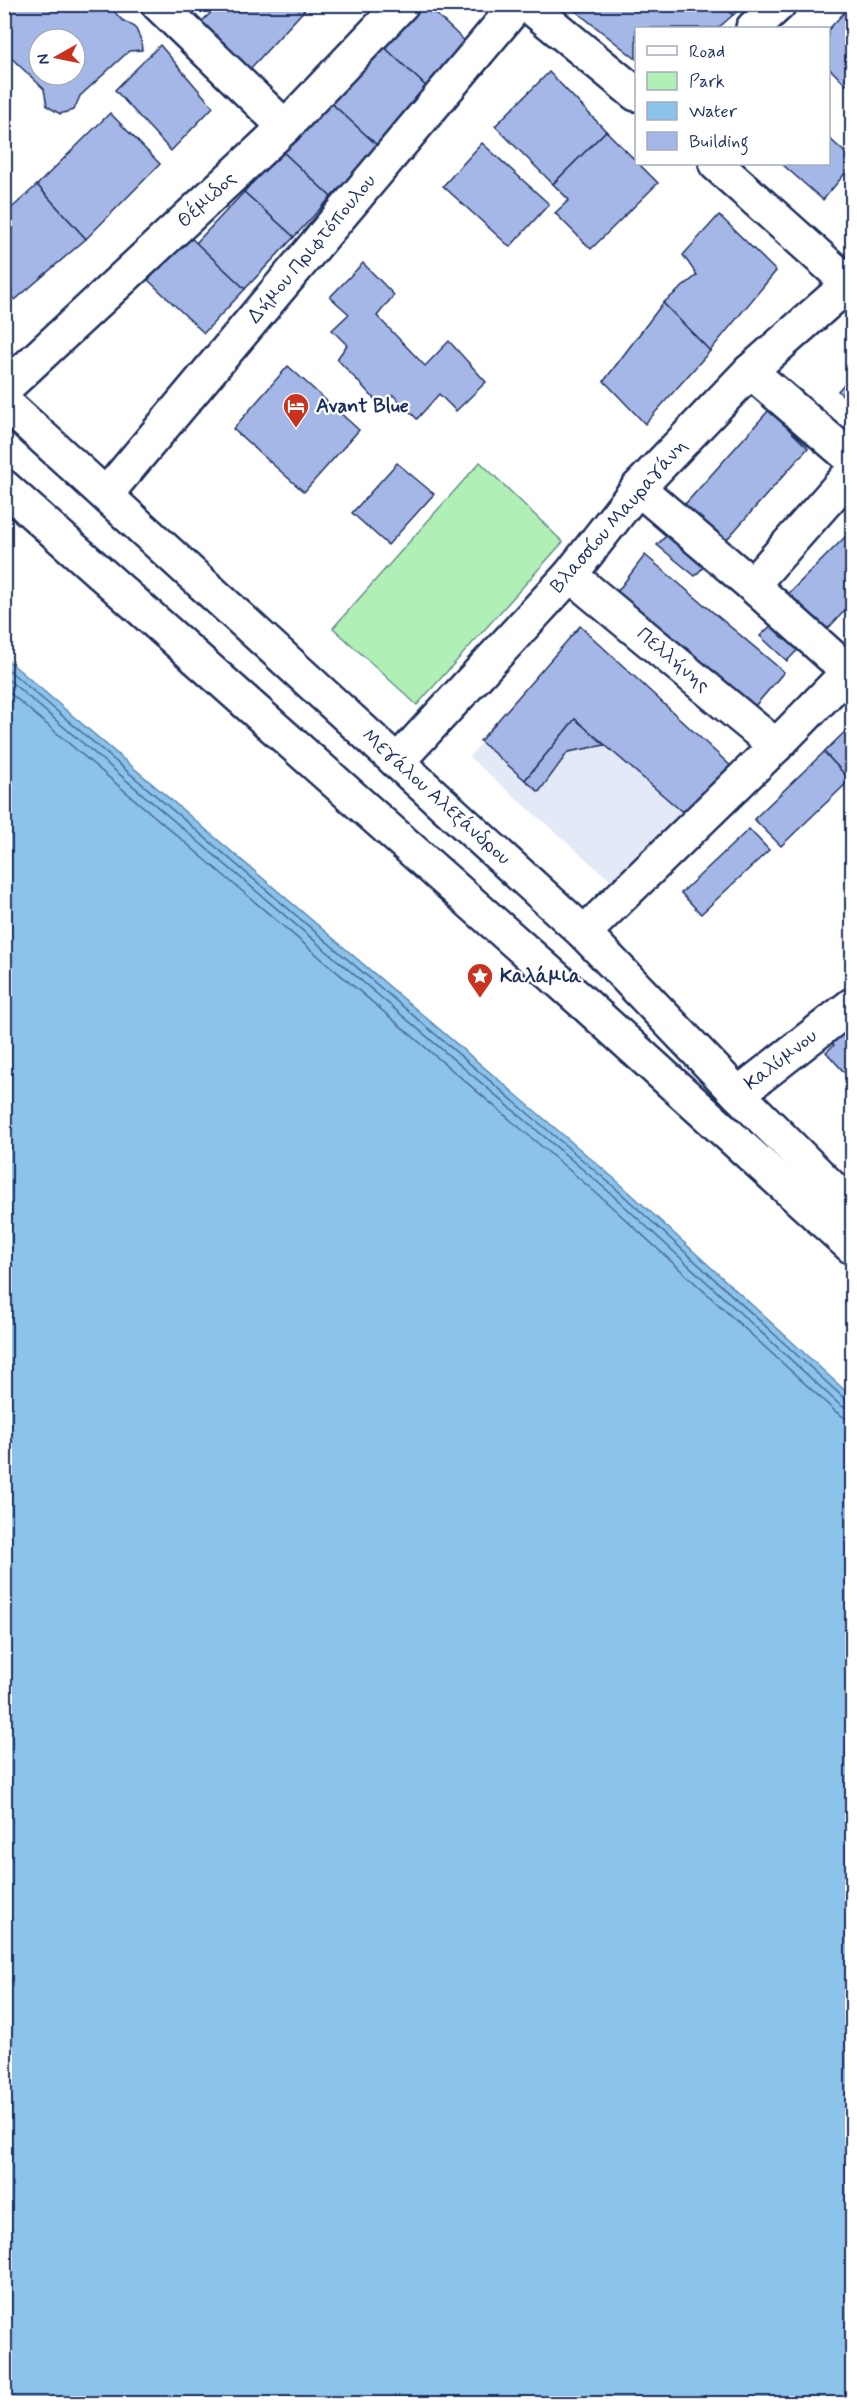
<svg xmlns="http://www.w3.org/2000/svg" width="857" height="2408" font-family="Mynerve,sans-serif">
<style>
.built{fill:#e4e9f8}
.green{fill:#b0efb6;stroke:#668f8a;stroke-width:1.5}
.water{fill:#8bc3ea;stroke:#5e88b2;stroke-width:1.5}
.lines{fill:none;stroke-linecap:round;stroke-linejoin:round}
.shore{stroke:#486a96;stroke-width:1.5}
.building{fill:#a5b7e6;stroke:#1b2f5e;stroke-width:1.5;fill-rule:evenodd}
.minor-casing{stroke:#1b2f5e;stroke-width:38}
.minor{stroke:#fff;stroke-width:33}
.labels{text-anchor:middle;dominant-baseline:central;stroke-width:4.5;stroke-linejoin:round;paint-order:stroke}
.street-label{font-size:20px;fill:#1b2f5e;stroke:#fff}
.poi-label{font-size:20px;font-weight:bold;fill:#1b2f5e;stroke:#fff;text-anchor:start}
</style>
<rect width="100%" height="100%" fill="#fff"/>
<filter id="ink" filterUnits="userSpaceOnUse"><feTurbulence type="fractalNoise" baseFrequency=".0167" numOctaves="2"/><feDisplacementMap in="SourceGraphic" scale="12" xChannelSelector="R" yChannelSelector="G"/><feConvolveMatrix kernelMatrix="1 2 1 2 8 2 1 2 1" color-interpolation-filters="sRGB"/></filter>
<g filter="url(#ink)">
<polygon class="built" points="580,626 734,769 618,887 469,757"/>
<polygon class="green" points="480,462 563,542 417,705 333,628"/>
<polygon class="water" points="5,658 617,1181 852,1397 852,2403 5,2403"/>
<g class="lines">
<g class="shore">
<polyline points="4,666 613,1186 846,1400 852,1401"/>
<polyline points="4,676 608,1191 841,1406 852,1409"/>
<polyline points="4,688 602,1198 836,1412 844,1417 852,1418"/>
</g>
</g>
<g class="building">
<path d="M4,4H107L122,20L135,27L141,40L142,50L129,51L80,96L74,110L60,114L47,106L44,89L4,51ZM39,39H75V75H39Z"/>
<polygon points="220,4 310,4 250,69 201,22"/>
<polygon points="420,4 442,4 434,12 472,48 431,91 382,45"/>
<polygon points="663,4 668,9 673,4 720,4 733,15 718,28 636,28 636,59 568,5"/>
<polygon points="720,4 745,4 733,15"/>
<polygon points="852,4 852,79 846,85 828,67 828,30"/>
<polygon points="160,45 213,107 171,151 115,90"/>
<polygon points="382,45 431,91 379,147 329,101"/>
<polygon points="549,72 606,131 553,184 495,126"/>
<polygon points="329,101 379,147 331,197 282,151"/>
<polygon points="110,113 160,164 86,239 37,185"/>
<polygon points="606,131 658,183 591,249 555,213 569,200 553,184"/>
<polygon points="828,137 852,159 852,165 823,200 782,164 828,164"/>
<polygon points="482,143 549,204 510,247 443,186"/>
<polygon points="282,151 331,197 294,237 244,192"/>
<polygon points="37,185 86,239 15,300 4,290 4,215"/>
<polygon points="244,192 294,237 245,289 196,243"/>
<polygon points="719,215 776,271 710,351 663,303 697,275 683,255"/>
<polygon points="189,236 245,289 204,333 148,280"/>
<polygon points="363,263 394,295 377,316 425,366 449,341 486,382 456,411 439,394 417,419 393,395 381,406 337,359 347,345 332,330 349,314 330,297"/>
<polygon points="663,303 710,351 645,424 604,381"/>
<polygon points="288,366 359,430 304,492 233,429"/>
<polygon points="852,375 852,404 838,391"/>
<polygon points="769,410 808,448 720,547 679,511"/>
<polygon points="397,463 434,494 388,545 352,513"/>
<polygon points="677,525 714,556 695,576 657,545"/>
<polygon points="852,530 852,603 820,637 782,600"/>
<polygon points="645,555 784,672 749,713 614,596"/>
<polygon points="780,617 807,640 787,661 760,636"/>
<polygon points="580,626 734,769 687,816 575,719 525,780 480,741"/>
<polygon points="575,719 605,745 568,752 539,792 525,780"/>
<polygon points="852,725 852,777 850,780 824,752"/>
<polygon points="824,752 850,780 781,846 754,819"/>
<polygon points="749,829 769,850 701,914 681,893"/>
<polygon points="852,1019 852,1081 826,1052 834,1045 826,1039"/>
</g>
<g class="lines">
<g class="minor-casing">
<g id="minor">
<polyline points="158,4 285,127"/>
<polyline points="527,4 636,94"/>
<polyline points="753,28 779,4"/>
<polyline points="716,164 852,286"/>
<polyline points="750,371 852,459"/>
<polyline points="4,389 285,127 402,4"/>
<polyline points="4,402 584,933 738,1094 852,1208"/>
<polyline points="4,487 586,1005 852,1247"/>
<polyline points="638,488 752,585 849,672"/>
<polyline points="107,493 518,4"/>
<polyline points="570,575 776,746"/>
<polyline points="752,585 852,472"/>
<polyline points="397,762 570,575 638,488 750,371 852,281"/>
<polyline points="584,933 776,746 852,668"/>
<polyline points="738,1094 852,1005"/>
</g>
</g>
<use href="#minor" class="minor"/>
</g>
</g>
<defs>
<g id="hotel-pin" transform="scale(1.35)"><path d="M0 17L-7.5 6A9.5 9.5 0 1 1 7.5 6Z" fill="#c8321e" stroke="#fff"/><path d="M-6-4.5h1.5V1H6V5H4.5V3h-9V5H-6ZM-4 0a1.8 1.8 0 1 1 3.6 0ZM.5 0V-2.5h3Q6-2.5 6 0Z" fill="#fff"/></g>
<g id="sight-pin" transform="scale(1.35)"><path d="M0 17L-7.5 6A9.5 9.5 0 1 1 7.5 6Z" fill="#c8321e" stroke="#fff"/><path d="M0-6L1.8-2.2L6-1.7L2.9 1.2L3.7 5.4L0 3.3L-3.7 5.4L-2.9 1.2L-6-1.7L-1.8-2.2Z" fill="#fff"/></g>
</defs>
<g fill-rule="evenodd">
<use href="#hotel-pin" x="296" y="406"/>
<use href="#sight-pin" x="480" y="976"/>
</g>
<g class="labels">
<g class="street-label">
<text transform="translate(207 200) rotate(-43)">Θέμιδος</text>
<text transform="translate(312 249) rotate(-50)">Δήμου Πριφτόπουλου</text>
<text transform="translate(619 516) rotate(-49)">Βλασσίου Μαυραγάνη</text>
<text transform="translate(673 660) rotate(40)">Πελλήνης</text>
<text transform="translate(436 797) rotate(42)">Μεγάλου Αλεξάνδρου</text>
<text transform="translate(781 1060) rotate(-38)">Καλύμνου</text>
</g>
<g class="poi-label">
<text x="316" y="406">Avant Blue</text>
<text x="500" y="976">Καλάμια</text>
</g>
</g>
<rect width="857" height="2408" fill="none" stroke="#fff" stroke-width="24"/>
<rect x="12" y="12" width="833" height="2384" fill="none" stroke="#1b2f5e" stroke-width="2" filter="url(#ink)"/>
<rect x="635" y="27" width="195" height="138" fill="#ffffff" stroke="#a4acbf" stroke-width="1.5"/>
<rect x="647" y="46" width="30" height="9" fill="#ffffff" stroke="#a4acbf" stroke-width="1.5"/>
<text x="689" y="57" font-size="18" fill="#1b2f5e">Road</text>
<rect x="647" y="72" width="30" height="18" fill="#b0efb6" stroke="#a4acbf" stroke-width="1.5"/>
<text x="689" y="87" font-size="18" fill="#1b2f5e">Park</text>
<rect x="647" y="102" width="30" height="18" fill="#8bc3ea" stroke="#a4acbf" stroke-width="1.5"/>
<text x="689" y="117" font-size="18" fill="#1b2f5e">Water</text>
<rect x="647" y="132" width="30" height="18" fill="#a5b7e6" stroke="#a4acbf" stroke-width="1.5"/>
<text x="689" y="147" font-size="18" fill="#1b2f5e">Building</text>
<g transform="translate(57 57) rotate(261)"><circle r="28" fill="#ffffff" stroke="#a4acbf" stroke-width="1.5"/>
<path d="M0-4.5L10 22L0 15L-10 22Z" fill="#c8321e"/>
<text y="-9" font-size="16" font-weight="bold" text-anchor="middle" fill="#1b2f5e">N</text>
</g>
</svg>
